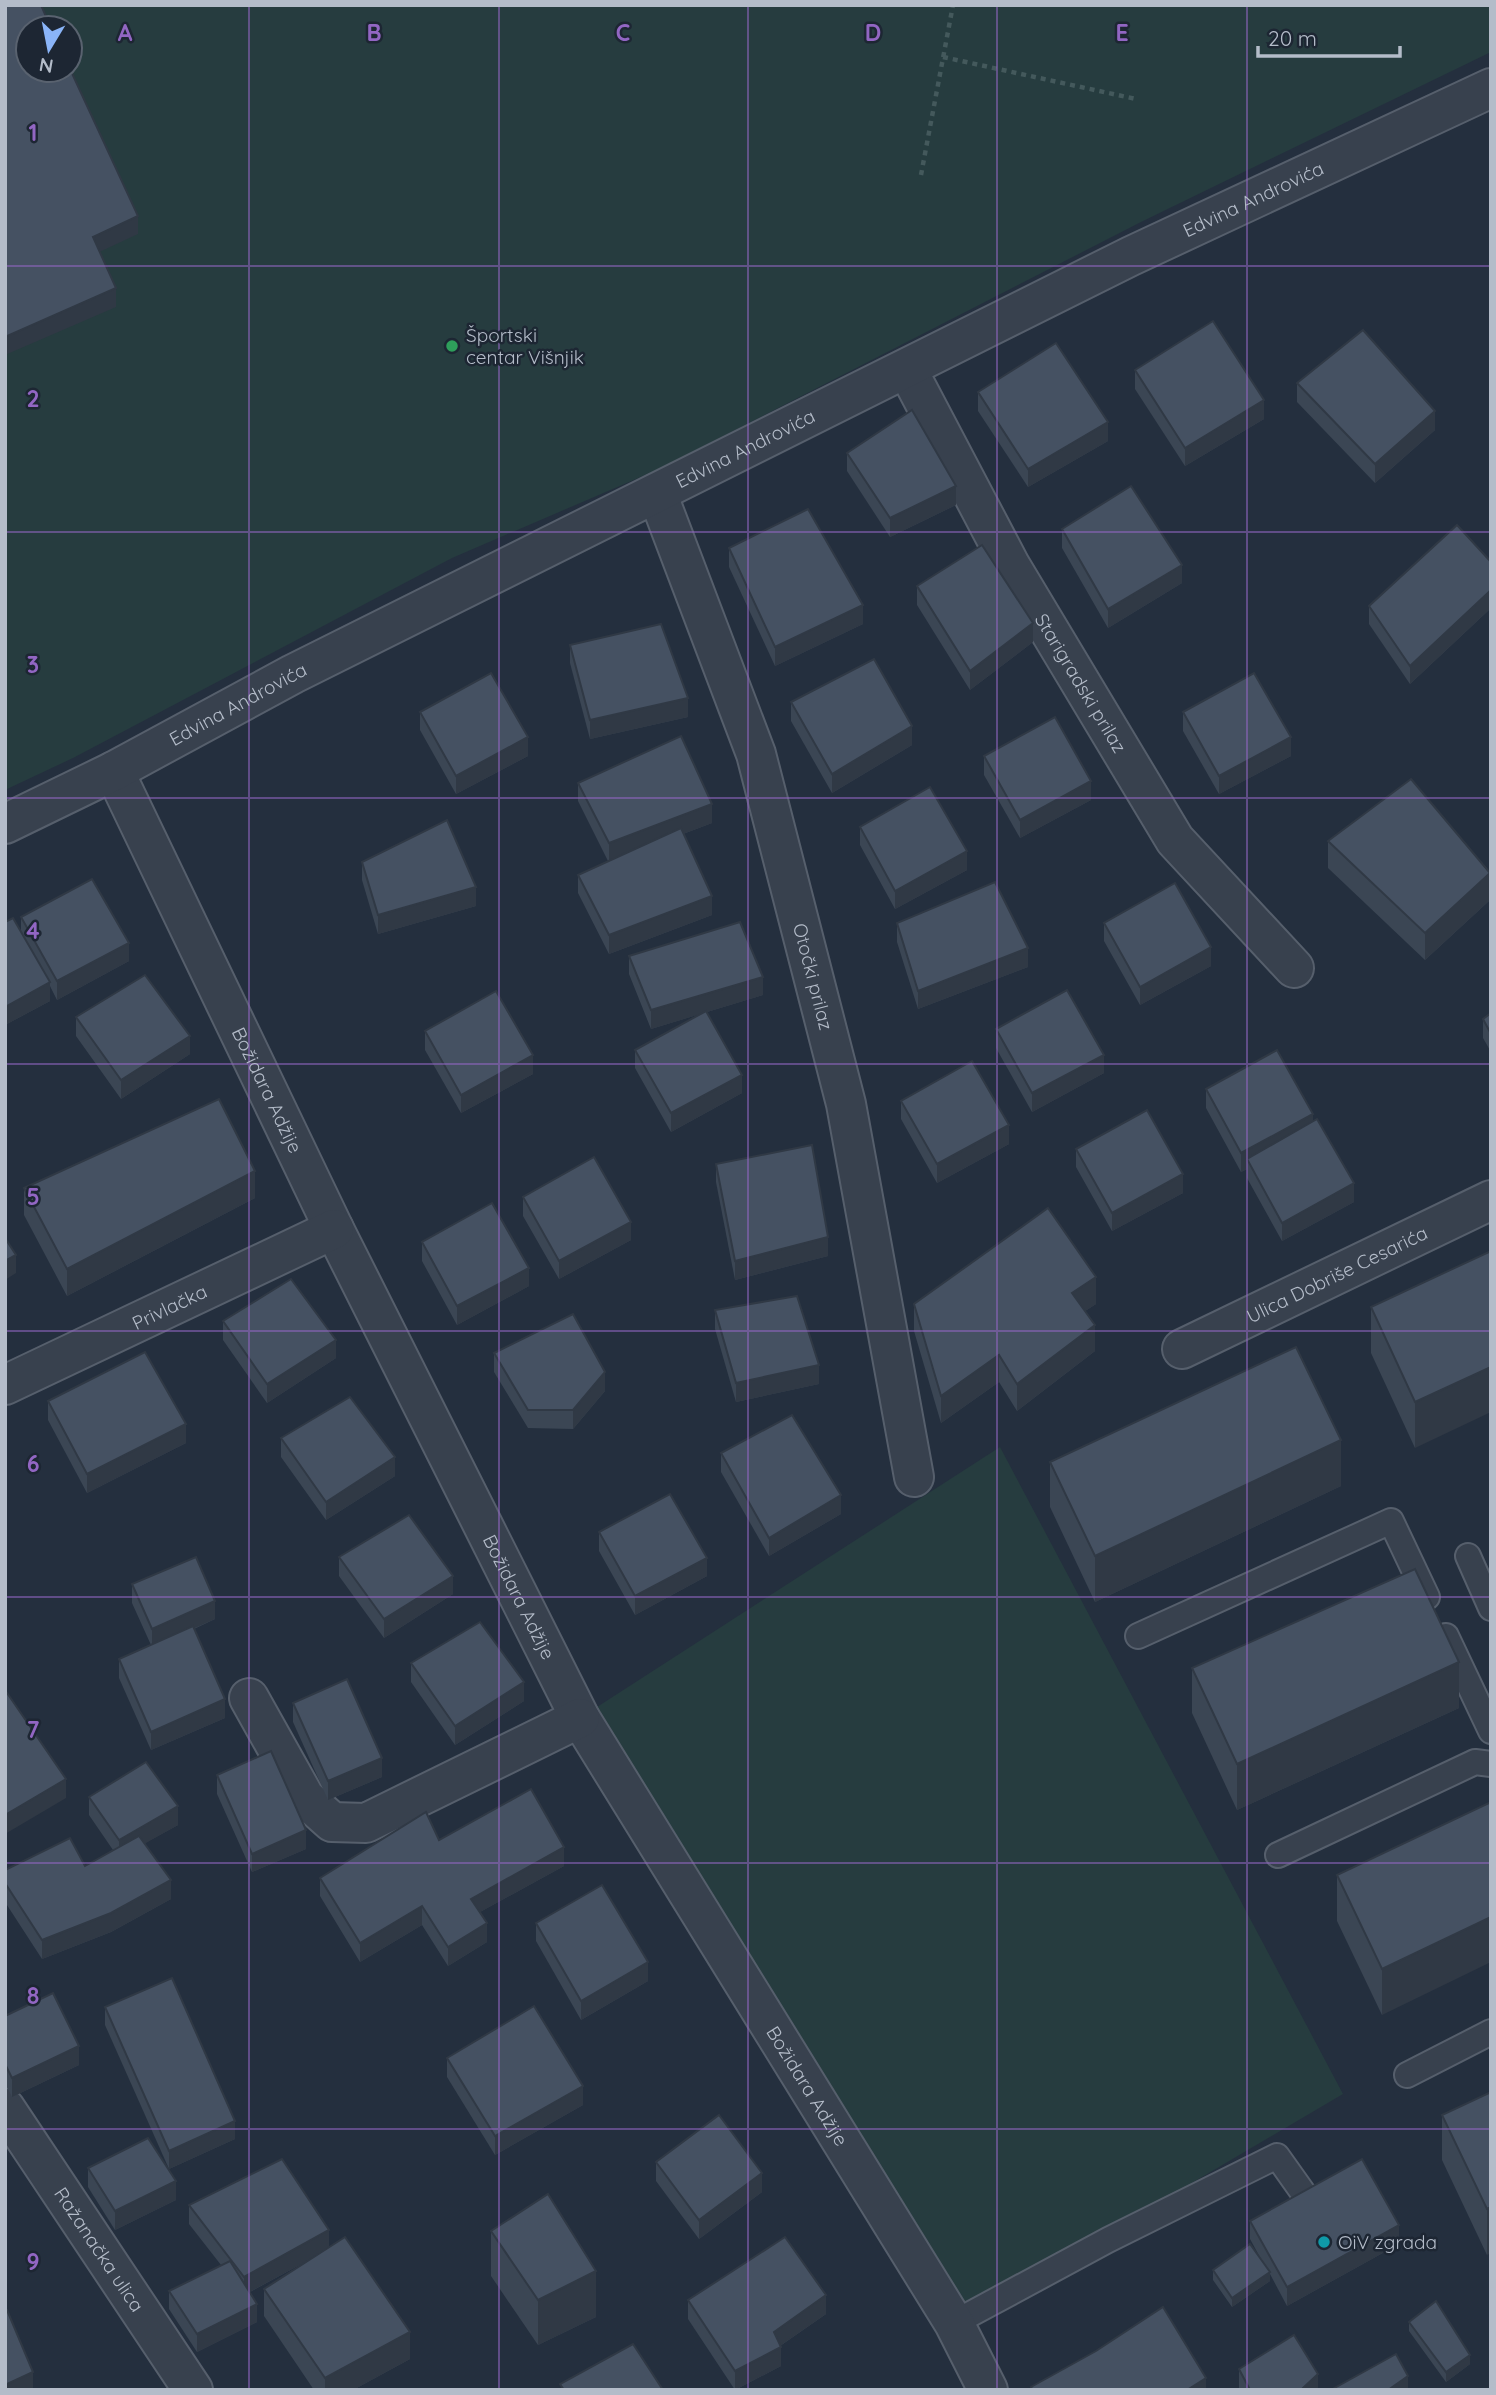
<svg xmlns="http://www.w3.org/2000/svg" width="1496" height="2395" font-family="Quicksand,sans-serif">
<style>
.green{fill:#263c3f;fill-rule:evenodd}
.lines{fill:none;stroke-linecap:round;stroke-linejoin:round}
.lane-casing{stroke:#565f6c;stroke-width:28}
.street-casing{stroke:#565f6c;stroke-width:42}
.path{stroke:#44595c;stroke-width:4.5;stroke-dasharray:5 5;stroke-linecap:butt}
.lane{stroke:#38414e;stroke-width:24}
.street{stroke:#38414e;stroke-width:38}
.wall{fill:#3b4654}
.shaded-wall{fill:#303945}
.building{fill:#455162;stroke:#303945;stroke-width:2}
.grid{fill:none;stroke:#9266c3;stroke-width:2;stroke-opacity:0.55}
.leisure-dot{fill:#2e9e5b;stroke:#1d2633;stroke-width:2.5}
.culture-dot{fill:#0f9aa8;stroke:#1d2633;stroke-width:2.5}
.labels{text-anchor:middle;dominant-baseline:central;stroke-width:5;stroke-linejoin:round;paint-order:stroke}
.street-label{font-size:19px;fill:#b4bcc9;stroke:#1d2633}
.poi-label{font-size:19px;fill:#b4bcc9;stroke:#1d2633;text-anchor:start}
.grid-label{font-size:23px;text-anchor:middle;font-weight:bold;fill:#9266c3;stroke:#1d2633;stroke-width:5;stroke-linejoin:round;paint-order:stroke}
</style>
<rect width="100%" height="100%" fill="#242f3e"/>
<g class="green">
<path d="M5,5H1491V52L1141,222L657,470L452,558L73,758L5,790ZM28,28H70V70H28Z"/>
<polygon points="1000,1447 1343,2094 954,2323 580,1718"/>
</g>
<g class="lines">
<g class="lane-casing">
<g id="lane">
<polyline points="1468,1556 1491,1608"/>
<polyline points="1138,1636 1391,1521 1427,1597"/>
<polyline points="1446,1636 1491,1731"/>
<polyline points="1278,1855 1475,1762 1491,1764"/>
<polyline points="1407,2075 1491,2032"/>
<polyline points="954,2323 1108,2240 1277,2156 1304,2194"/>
</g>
</g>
<g class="street-casing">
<g id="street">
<path id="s1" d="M907,369L1010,565L1175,840L1294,968"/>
<path id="s2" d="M657,493L756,754L846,1104L914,1477"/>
<path id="s3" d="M114,771L334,1229L580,1718L954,2323L988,2390"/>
<path id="s4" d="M5,824L114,771L293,674L1131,256L1491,88"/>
<path id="s5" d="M1182,1349L1491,1200"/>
<path id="s6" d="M5,1385L334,1229"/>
<polyline points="249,1698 305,1798 332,1822 366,1823 580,1718"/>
<path id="s7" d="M5,2108L193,2390"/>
</g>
</g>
<g class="path">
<polyline points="943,57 1136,99"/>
<polyline points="921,175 953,5"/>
</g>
<use href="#lane" class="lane"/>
<use href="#street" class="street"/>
</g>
<g class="wall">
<polygon points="1135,370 1264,419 1185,466 1135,389"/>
<polygon points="1297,383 1435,430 1375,483 1297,402"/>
<polygon points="978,392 1108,441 1028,487 978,411"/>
<polygon points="847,453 956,505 890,537 847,471"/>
<polygon points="1062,529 1182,583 1108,628 1062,548"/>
<polygon points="729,548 863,624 775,666 729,567"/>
<polygon points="1491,562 1491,608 1410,684 1369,624 1369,606"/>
<polygon points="917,586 1033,642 970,690 917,605"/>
<polygon points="570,645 688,717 590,739 570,663"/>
<polygon points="791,702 912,745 832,793 791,721"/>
<polygon points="420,712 528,756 456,794 420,730"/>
<polygon points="1183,712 1291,756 1219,794 1183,731"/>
<polygon points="984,756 1091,800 1020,838 984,775"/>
<polygon points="578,783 712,823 683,834 712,915 609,954 578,893 578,875 608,861 578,801"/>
<polygon points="860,827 967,870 895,909 860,845"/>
<polygon points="1328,841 1490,900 1425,960 1328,868"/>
<polygon points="362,862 476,906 378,934 362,880"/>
<polygon points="21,917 129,961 57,1000 50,986 50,1001 5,1025 5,922 21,933"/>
<polygon points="897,923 1028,967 918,1009 897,942"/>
<polygon points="1104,923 1211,966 1140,1005 1104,941"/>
<polygon points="629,956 763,995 707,1012 742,1093 671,1132 635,1068 635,1050 700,1014 651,1029 629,974"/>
<polygon points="1491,1013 1491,1052 1483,1038 1483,1019"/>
<polygon points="76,1017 190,1054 121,1099 76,1036"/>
<polygon points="996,1029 1104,1073 1032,1112 996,1048"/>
<polygon points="425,1031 533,1074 461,1113 425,1050"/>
<polygon points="1206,1089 1313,1122 1354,1202 1282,1241 1247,1178 1247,1169 1241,1172 1206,1108"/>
<polygon points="901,1101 1009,1144 937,1183 901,1119"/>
<polygon points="1076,1149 1183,1193 1112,1231 1076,1167"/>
<polygon points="716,1164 828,1256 735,1280 716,1182"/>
<polygon points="24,1188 255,1198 67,1296 24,1215"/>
<polygon points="523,1197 631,1240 559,1279 523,1216"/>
<polygon points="422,1242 529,1286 457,1325 422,1261"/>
<polygon points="1491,1251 1415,1448 1371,1353 1371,1307"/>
<polygon points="914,1304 1096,1304 1085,1311 1095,1351 1017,1411 999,1382 941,1423 914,1331"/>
<polygon points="715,1310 819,1384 736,1402 715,1329"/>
<polygon points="223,1321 336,1358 267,1403 223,1340"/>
<polygon points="494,1353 605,1391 573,1429 528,1428 494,1372"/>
<polygon points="48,1401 186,1443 87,1493 48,1420"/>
<polygon points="281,1438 395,1476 326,1520 281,1457"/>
<polygon points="721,1453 841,1514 769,1556 721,1472"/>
<polygon points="1050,1462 1341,1486 1095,1602 1050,1507"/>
<polygon points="599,1532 707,1576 635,1615 599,1551"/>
<polygon points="339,1557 453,1594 384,1638 339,1576"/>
<polygon points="132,1584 215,1619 194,1629 225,1718 151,1750 119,1678 119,1659 151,1645 132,1603"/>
<polygon points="411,1663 524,1701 455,1745 411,1682"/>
<polygon points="1192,1668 1459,1708 1237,1810 1192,1713"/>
<polygon points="293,1703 382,1777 328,1800 293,1722"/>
<polygon points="217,1775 306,1849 252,1872 217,1794"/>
<polygon points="89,1797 178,1825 145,1843 171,1899 111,1932 42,1959 5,1902 5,1870 85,1866 113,1850 89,1815"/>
<polygon points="1491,1802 1382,2015 1337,1921 1337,1875"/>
<polygon points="439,1840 564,1866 480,1912 487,1942 448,1966 422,1925 360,1962 320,1896 320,1878"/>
<polygon points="536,1923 648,1981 581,2020 536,1941"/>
<polygon points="105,2007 235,2139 169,2169 105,2025"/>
<polygon points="5,2016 79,2065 12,2097 5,2083"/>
<polygon points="447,2058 583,2105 495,2155 447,2077"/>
<polygon points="1491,2092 1487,2255 1442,2160 1442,2115"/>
<polygon points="656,2162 762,2192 699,2239 656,2181"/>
<polygon points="88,2168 176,2200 115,2230 88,2187"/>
<polygon points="189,2205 329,2247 410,2359 353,2390 314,2390 264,2316 264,2289 307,2261 250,2292 257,2322 197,2352 169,2309 169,2291 221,2265 189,2224"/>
<polygon points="1250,2221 1399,2244 1287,2306 1270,2274 1270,2281 1232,2307 1213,2280 1213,2270 1262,2261 1250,2239"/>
<polygon points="491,2231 596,2317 538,2345 491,2276"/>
<polygon points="688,2300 826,2314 780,2346 781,2366 735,2390 688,2319"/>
<polygon points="1409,2322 1470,2364 1446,2382 1409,2331"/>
<polygon points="1239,2369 1318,2390 1240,2390 1239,2388"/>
</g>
<g class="shaded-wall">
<polygon points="138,216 138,234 93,255 93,237"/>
<polygon points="116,288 116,307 5,355 5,337"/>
<polygon points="1264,400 1264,419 1185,466 1185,448"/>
<polygon points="1435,411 1435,430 1375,483 1375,464"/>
<polygon points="1108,422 1108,441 1028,487 1028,469"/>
<polygon points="956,486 956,505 890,537 890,518"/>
<polygon points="1182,565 1182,583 1108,628 1108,609"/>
<polygon points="1491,590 1491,608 1410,684 1410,666"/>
<polygon points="863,605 863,624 775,666 775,647"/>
<polygon points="1033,623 1033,642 970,690 970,671"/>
<polygon points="688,698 688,717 590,739 590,720"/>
<polygon points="912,726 912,745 832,793 832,774"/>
<polygon points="528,737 528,756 456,794 456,776"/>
<polygon points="1291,737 1291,756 1219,794 1219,776"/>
<polygon points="1091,781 1091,800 1020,838 1020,820"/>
<polygon points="712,804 712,823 609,862 609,843"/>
<polygon points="967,851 967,870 895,909 895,891"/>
<polygon points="1490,873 1490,900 1425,960 1425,933"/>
<polygon points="476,887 476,906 378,934 378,915"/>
<polygon points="712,896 712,915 609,954 609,935"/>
<polygon points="129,943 129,961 57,1000 57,981"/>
<polygon points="1211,947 1211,966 1140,1005 1140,987"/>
<polygon points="1028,948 1028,967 918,1009 918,991"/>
<polygon points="763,977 763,995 651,1029 651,1010"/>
<polygon points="50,982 50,1001 5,1025 5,1007"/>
<polygon points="190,1036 190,1054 121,1099 121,1080"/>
<polygon points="533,1055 533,1074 461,1113 461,1095"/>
<polygon points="1104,1055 1104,1073 1032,1112 1032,1093"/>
<polygon points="742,1075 742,1093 671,1132 671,1113"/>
<polygon points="1313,1114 1313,1133 1247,1159 1247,1169 1241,1172 1241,1153"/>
<polygon points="1009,1125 1009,1144 937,1183 937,1164"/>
<polygon points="255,1171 255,1198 67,1296 67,1269"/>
<polygon points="1183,1174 1183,1193 1112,1231 1112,1213"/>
<polygon points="1354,1183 1354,1202 1282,1241 1282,1223"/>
<polygon points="631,1222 631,1240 559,1279 559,1261"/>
<polygon points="828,1237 828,1256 735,1280 735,1261"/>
<polygon points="16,1255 16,1273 5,1280 5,1261"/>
<polygon points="529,1268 529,1286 457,1325 457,1306"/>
<polygon points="1096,1277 1096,1304 1072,1320 1072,1293"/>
<polygon points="1095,1325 1095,1351 1017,1411 1017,1384"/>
<polygon points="336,1340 336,1358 267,1403 267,1384"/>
<polygon points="999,1355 999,1382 941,1423 941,1396"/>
<polygon points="819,1365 819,1384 736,1402 736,1383"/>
<polygon points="1491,1367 1491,1412 1415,1448 1415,1402"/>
<polygon points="605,1372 605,1391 573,1429 573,1410"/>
<polygon points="186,1424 186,1443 87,1493 87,1474"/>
<polygon points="1341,1440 1341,1486 1095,1602 1095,1556"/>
<polygon points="395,1457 395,1476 326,1520 326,1502"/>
<polygon points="841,1495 841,1514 769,1556 769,1538"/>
<polygon points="707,1558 707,1576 635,1615 635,1596"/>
<polygon points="453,1576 453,1594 384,1638 384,1619"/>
<polygon points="215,1601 215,1619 152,1647 152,1629"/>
<polygon points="1459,1662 1459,1708 1237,1810 1237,1764"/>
<polygon points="524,1682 524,1701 455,1745 455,1726"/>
<polygon points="225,1699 225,1718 151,1750 151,1732"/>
<polygon points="382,1758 382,1777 328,1800 328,1781"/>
<polygon points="66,1779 66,1798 5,1834 5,1815"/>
<polygon points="178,1806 178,1825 119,1858 119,1840"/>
<polygon points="306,1830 306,1849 252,1872 252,1854"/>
<polygon points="564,1847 564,1866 471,1917 471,1899"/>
<polygon points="171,1880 171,1899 111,1932 42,1959 42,1940"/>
<polygon points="422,1906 422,1925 360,1962 360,1943"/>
<polygon points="1491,1917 1491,1962 1382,2015 1382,1969"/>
<polygon points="487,1923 487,1942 448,1966 448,1947"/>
<polygon points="648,1962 648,1981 581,2020 581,2001"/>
<polygon points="79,2046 79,2065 12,2097 12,2078"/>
<polygon points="583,2086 583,2105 495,2155 495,2136"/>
<polygon points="235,2121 235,2139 169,2169 169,2151"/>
<polygon points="762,2173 762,2192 699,2239 699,2220"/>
<polygon points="176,2181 176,2200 115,2230 115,2211"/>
<polygon points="1491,2207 1491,2253 1487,2255 1487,2209"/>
<polygon points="1399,2225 1399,2244 1287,2306 1287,2287"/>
<polygon points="329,2230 329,2249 244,2295 244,2277"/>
<polygon points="596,2271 596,2317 538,2345 538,2300"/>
<polygon points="1270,2272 1270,2281 1232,2307 1232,2298"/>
<polygon points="826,2295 826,2314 774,2350 774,2332"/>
<polygon points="257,2304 257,2322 197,2352 197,2334"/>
<polygon points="410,2332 410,2359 353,2390 325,2390 325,2378"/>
<polygon points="781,2347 781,2366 735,2390 735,2371"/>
<polygon points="1470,2355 1470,2364 1446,2382 1446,2372"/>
<polygon points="33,2372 33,2390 5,2390 5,2385"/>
<polygon points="1318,2374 1318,2390 1303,2390 1303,2388"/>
<polygon points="1408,2376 1408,2390 1388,2390"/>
<polygon points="1206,2378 1206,2390 1187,2390"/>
</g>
<g class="building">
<polygon points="5,5 41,5 51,28 28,28 28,70 70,70 70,69 138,216 93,237 116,288 5,337"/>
<polygon points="1213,321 1264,400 1185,448 1135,370"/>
<polygon points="1363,330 1435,411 1375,464 1297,383"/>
<polygon points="1056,343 1108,422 1028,469 978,392"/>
<polygon points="912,410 956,486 890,518 847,453"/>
<polygon points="1131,486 1182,565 1108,609 1062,529"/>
<polygon points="808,509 863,605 775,647 729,548"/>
<polygon points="1457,525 1491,562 1491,590 1410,666 1369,606"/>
<polygon points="982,545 1033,623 970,671 917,586"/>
<polygon points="661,624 688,698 590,720 570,645"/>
<polygon points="874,659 912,726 832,774 791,702"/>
<polygon points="491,673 528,737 456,776 420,712"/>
<polygon points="1254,673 1291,737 1219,776 1183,712"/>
<polygon points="1055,717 1091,781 1020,820 984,756"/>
<polygon points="681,736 712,804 609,843 578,783"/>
<polygon points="1411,779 1490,873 1425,933 1328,841"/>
<polygon points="930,787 967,851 895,891 860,827"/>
<polygon points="447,820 476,887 378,915 362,862"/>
<polygon points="681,828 712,896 609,935 578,875"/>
<polygon points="92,879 129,943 57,981 21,917"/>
<polygon points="995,882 1028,948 918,991 897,923"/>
<polygon points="1175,883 1211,947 1140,987 1104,923"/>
<polygon points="13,918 50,982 5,1007 5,922"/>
<polygon points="740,922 763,977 651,1010 629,956"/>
<polygon points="145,975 190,1036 121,1080 76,1017"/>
<polygon points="1067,990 1104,1055 1032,1093 996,1029"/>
<polygon points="496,991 533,1055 461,1095 425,1031"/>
<polygon points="706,1011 742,1075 671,1113 635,1050"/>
<polygon points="1491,1013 1491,1034 1483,1019"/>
<polygon points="1277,1050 1313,1114 1241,1153 1206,1089"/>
<polygon points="972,1061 1009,1125 937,1164 901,1101"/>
<polygon points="219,1099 255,1171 67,1269 24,1188"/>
<polygon points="1147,1110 1183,1174 1112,1213 1076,1149"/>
<polygon points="1317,1119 1354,1183 1282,1223 1247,1159"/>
<polygon points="812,1145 828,1237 735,1261 716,1164"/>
<polygon points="594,1157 631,1222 559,1261 523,1197"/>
<polygon points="492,1203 529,1268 457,1306 422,1242"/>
<polygon points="1048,1208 1096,1277 1072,1293 1095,1325 1017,1384 999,1355 941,1396 914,1304"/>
<polygon points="5,1238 16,1255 5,1261"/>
<polygon points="1491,1251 1491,1367 1415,1402 1371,1307"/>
<polygon points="291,1279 336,1340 267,1384 223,1321"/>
<polygon points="797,1296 819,1365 736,1383 715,1310"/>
<polygon points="573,1314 605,1372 573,1410 528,1410 494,1353"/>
<polygon points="1296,1347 1341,1440 1095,1556 1050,1462"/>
<polygon points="145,1352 186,1424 87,1474 48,1401"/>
<polygon points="350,1397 395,1457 326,1502 281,1438"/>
<polygon points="792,1415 841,1495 769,1538 721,1453"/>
<polygon points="670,1494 707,1558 635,1596 599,1532"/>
<polygon points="409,1515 453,1576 384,1619 339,1557"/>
<polygon points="196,1557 215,1601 152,1629 132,1584"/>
<polygon points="1415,1569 1459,1662 1237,1764 1192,1668"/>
<polygon points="480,1622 524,1682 455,1726 411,1663"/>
<polygon points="193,1626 225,1699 151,1732 119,1659"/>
<polygon points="347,1679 382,1758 328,1781 293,1703"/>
<polygon points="5,1690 66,1779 5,1815"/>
<polygon points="271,1751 306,1830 252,1854 217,1775"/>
<polygon points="146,1762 178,1806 119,1840 89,1797"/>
<polygon points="531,1789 564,1847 471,1899 487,1923 448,1947 422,1906 360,1943 320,1878 426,1812 439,1840"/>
<polygon points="1491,1802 1491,1917 1382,1969 1337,1875"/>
<polygon points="139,1836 171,1880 111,1913 42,1940 5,1883 5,1870 70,1838 85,1866"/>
<polygon points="602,1885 648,1962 581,2001 536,1923"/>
<polygon points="172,1978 235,2121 169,2151 105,2007"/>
<polygon points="53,1993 79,2046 12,2078 5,2064 5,2016"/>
<polygon points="534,2006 583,2086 495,2136 447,2058"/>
<polygon points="1491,2092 1491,2207 1487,2209 1442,2115"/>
<polygon points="719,2115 762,2173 699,2220 656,2162"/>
<polygon points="148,2138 176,2181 115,2211 88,2168"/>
<polygon points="282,2159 329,2230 244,2277 189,2205"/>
<polygon points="1362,2159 1399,2225 1287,2287 1250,2221"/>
<polygon points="548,2194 596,2271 538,2300 491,2231"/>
<polygon points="345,2237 410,2332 325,2378 264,2289"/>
<polygon points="785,2237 826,2295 774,2332 781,2347 735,2371 688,2300"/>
<polygon points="1250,2244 1270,2272 1232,2298 1213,2270"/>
<polygon points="230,2261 257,2304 197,2334 169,2291"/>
<polygon points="1436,2301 1470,2355 1446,2372 1409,2322"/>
<polygon points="1163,2307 1206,2378 1187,2390 1033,2390 1031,2387 1096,2351"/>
<polygon points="7,2310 33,2372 5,2385 5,2311"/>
<polygon points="1294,2335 1318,2374 1303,2388 1304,2390 1250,2390 1239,2369"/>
<polygon points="633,2344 663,2390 564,2390 560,2384"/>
<polygon points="1396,2354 1408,2376 1388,2390 1331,2390"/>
</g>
<path class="grid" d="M249,5V2390M499,5V2390M748,5V2390M997,5V2390M1247,5V2390M5,266H1491M5,532H1491M5,798H1491M5,1064H1491M5,1331H1491M5,1597H1491M5,1863H1491M5,2129H1491"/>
<circle class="leisure-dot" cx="452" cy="346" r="7"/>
<circle class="culture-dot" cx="1324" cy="2242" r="7"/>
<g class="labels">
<g class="street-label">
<text stroke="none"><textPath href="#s4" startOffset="1396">Edvina Androvića</textPath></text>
<text stroke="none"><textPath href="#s4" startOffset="830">Edvina Androvića</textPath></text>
<text stroke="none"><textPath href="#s1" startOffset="359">Starigradski prilaz</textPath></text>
<text stroke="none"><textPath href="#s4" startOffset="262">Edvina Androvića</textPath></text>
<text stroke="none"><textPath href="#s2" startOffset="509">Otočki prilaz</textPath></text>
<text stroke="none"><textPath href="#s3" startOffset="354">Božidara Adžije</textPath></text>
<text stroke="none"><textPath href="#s5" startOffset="172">Ulica Dobriše Cesarića</textPath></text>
<text stroke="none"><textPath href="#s6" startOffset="182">Privlačka</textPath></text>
<text stroke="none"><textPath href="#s3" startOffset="920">Božidara Adžije</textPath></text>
<text stroke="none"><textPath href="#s3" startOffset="1488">Božidara Adžije</textPath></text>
<text stroke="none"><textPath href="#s7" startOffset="170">Ražanačka ulica</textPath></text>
</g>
<g class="poi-label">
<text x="466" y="335">Športski<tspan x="466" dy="22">centar Višnjik</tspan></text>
<text x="1338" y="2242">OiV zgrada</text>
</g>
</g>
<g class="grid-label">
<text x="125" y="41">A</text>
<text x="374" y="41">B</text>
<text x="623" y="41">C</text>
<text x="873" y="41">D</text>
<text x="1122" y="41">E</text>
<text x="33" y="141">1</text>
<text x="33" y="407">2</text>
<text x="33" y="673">3</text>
<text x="33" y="939">4</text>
<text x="33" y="1205">5</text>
<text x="33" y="1472">6</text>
<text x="33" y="1738">7</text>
<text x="33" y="2004">8</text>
<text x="33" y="2270">9</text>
</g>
<rect width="1496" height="2395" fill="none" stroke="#b4bcc9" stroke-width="14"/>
<g transform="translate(49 49) rotate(190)"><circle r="33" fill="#1d2633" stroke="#59626f" stroke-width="2"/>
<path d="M0-5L12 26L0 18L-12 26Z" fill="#8ab4f8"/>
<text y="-10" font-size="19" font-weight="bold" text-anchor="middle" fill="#b4bcc9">N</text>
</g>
<path d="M1258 46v10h142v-10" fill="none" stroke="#b4bcc9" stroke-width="3.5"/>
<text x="1268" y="46" font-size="21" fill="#b4bcc9" stroke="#1d2633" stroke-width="5" paint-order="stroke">20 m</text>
</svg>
